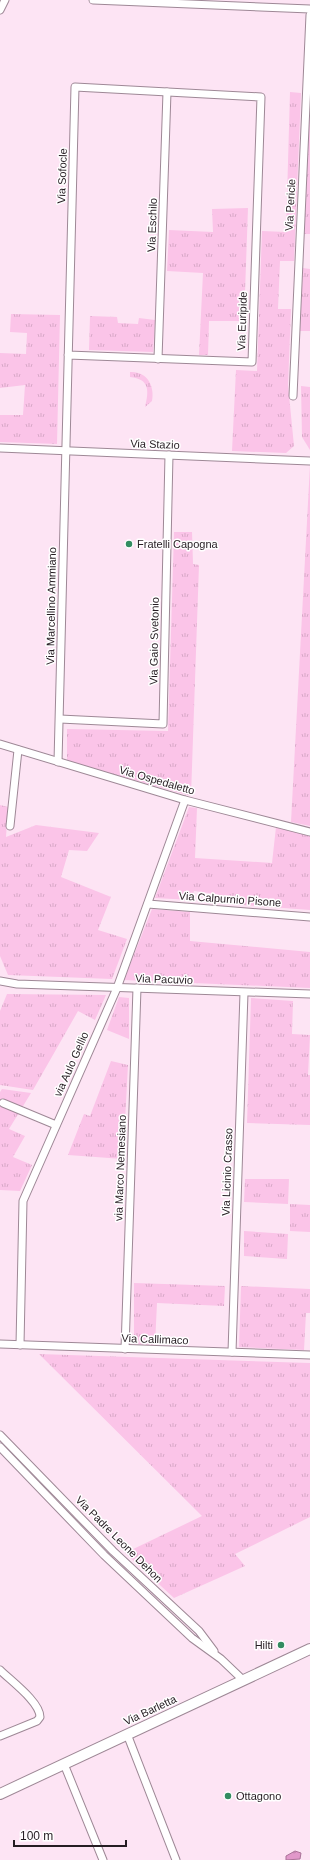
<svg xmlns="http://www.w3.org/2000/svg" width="310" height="1860" font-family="Helvetica,sans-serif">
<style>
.grass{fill:url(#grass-tufts)}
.water{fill:url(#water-ripples);stroke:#a97398}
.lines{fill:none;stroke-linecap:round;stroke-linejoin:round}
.street-casing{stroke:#9e8896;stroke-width:9}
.secondary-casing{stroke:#9e8896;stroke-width:12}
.street{stroke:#fff;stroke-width:7}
.secondary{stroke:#fff;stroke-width:10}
.poi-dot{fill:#338c61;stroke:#fff;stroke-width:1.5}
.labels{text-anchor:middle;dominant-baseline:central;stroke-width:3;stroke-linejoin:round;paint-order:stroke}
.street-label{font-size:11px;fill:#251c22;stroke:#fff}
.poi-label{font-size:11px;fill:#251c22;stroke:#fff;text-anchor:start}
</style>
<defs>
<pattern id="grass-tufts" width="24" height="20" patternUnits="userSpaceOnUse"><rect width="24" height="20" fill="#fbc4e8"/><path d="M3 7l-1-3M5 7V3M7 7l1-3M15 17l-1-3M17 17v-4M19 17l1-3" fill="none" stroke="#d7a8c7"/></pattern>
<pattern id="water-ripples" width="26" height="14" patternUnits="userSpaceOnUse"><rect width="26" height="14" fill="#e198ca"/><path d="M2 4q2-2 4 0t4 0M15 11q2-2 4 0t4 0" fill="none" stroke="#c182ad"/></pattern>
</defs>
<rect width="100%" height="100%" fill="#fde4f4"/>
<g class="grass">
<polygon points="290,92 301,93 294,261 280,261 278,309 291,309 288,385 294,446 286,453 232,451 236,370 257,371 262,231 286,232"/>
<polygon points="310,105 310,234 304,234 306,151"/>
<polygon points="248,208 244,321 209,321 208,355 199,355 203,273 167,271 169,230 213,232 212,209"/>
<polygon points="303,268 310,269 310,331 300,331"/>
<polygon points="11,314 60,315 57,444 0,442 0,415 23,415 25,385 0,388 0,353 26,354 27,333 10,332"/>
<polygon points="90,316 117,317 118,323 138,324 139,318 155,320 153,352 89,350"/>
<path d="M130,372C147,371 155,386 152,401L145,407C149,391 150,379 130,377Z"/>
<polygon points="301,386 310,387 310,450 302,437"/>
<polygon points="310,465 310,826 291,822"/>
<polygon points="174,532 192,532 193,564 199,565 191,796 67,761 67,729 168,731"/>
<polygon points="0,805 8,807 6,837 36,825 99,833 87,851 69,850 61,877 111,897 98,930 127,939 112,979 8,975 0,956"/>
<polygon points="189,807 197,808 195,858 272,863 276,827 310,836 310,910 218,903 217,894 194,891 191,900 155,898"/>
<polygon points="152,909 190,912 190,941 310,952 310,988 124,980"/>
<polygon points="7,994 106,995 95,1020 78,1011 33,1090 0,1085 0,1011"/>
<polygon points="119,997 129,998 129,1039 107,1030"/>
<polygon points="251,998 293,1001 292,1034 310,1035 308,1075 310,1075 310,1125 247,1123"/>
<polygon points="111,1061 128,1065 123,1159 68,1155 84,1114 90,1116"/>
<polygon points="2,1089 31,1093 9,1129 25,1136 13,1157 32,1165 20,1191 0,1190 0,1092"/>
<polygon points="245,1179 289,1179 288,1204 244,1202"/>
<polygon points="290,1204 310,1205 310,1232 290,1231"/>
<polygon points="244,1231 288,1234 287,1259 244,1256"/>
<polygon points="134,1283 225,1286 224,1306 157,1303 155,1345 134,1344"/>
<polygon points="241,1286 310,1289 310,1313 306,1313 304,1350 239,1347"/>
<polygon points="39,1354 310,1363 310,1517 235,1554 245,1566 174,1598 125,1553 202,1516"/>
</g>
<polygon class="water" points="295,1851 301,1853 300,1859 286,1860 286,1856"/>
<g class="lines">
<g class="street-casing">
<g id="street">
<polyline points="93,0 310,9"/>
<polyline points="0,10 5,0"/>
<polyline points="158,359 167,92"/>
<polyline points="293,396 310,15"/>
<polyline points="0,448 310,461"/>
<polyline points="60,719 163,724 169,455"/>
<polyline points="0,744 185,800 310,832"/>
<polyline points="58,762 75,87 261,97 252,362 68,355"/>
<polyline points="10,826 18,750"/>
<polyline points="148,904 310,917"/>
<polyline points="0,981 17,984 310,994"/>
<polyline points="3,1103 56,1125"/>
<polyline points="0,1344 310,1355"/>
<polyline points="20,1345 23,1201 117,988 185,800"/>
<polyline points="125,1349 137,988"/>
<polyline points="232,1352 244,993"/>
<polyline points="0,1435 113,1551 199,1631 214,1651"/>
<polyline points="0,1447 104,1555 192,1638 221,1659 243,1680"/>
<path d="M0,1670C11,1681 40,1702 40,1717L37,1721L0,1736"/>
<polyline points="127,1734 176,1860"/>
<polyline points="64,1764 103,1860"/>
</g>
</g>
<g class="secondary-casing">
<polyline id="secondary" points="0,1794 310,1649"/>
</g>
<use href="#street" class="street"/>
<use href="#secondary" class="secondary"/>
</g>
<g class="poi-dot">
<circle cx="129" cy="544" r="4"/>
<circle cx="281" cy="1645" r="4"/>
<circle cx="228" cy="1796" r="4"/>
</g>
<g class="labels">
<g class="street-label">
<text transform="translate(62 176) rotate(-88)">Via Sofocle</text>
<text transform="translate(290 205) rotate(-87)">Via Pericle</text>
<text transform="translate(152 225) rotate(-88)">Via Eschilo</text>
<text transform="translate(242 321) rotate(-88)">Via Euripide</text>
<text transform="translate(155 444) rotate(2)">Via Stazio</text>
<text transform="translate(51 606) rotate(-89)">Via Marcellino Ammiano</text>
<text transform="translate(154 641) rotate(-89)">Via Gaio Svetonio</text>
<text transform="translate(157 780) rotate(16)">Via Ospedaletto</text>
<text transform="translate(230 899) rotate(4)">Via Calpurnio Pisone</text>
<text transform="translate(164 979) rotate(2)">Via Pacuvio</text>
<text transform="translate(71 1064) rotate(-66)">via Aulo Gellio</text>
<text transform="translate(120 1168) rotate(-88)">via Marco Nemesiano</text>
<text transform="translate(227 1172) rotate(-88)">Via Licinio Crasso</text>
<text transform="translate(155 1339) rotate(2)">Via Callimaco</text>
<text transform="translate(119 1539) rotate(45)">Via Padre Leone Dehon</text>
<text transform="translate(150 1710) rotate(-25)">Via Barletta</text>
</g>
<g class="poi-label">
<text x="137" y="544">Fratelli Capogna</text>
<text x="273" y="1645" text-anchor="end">Hilti</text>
<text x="236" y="1796">Ottagono</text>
</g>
</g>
<path d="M14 1840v6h112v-6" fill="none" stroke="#251c22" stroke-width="2"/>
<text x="20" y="1840" font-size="12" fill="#251c22" stroke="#ffffff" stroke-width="3" paint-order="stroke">100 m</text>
</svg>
